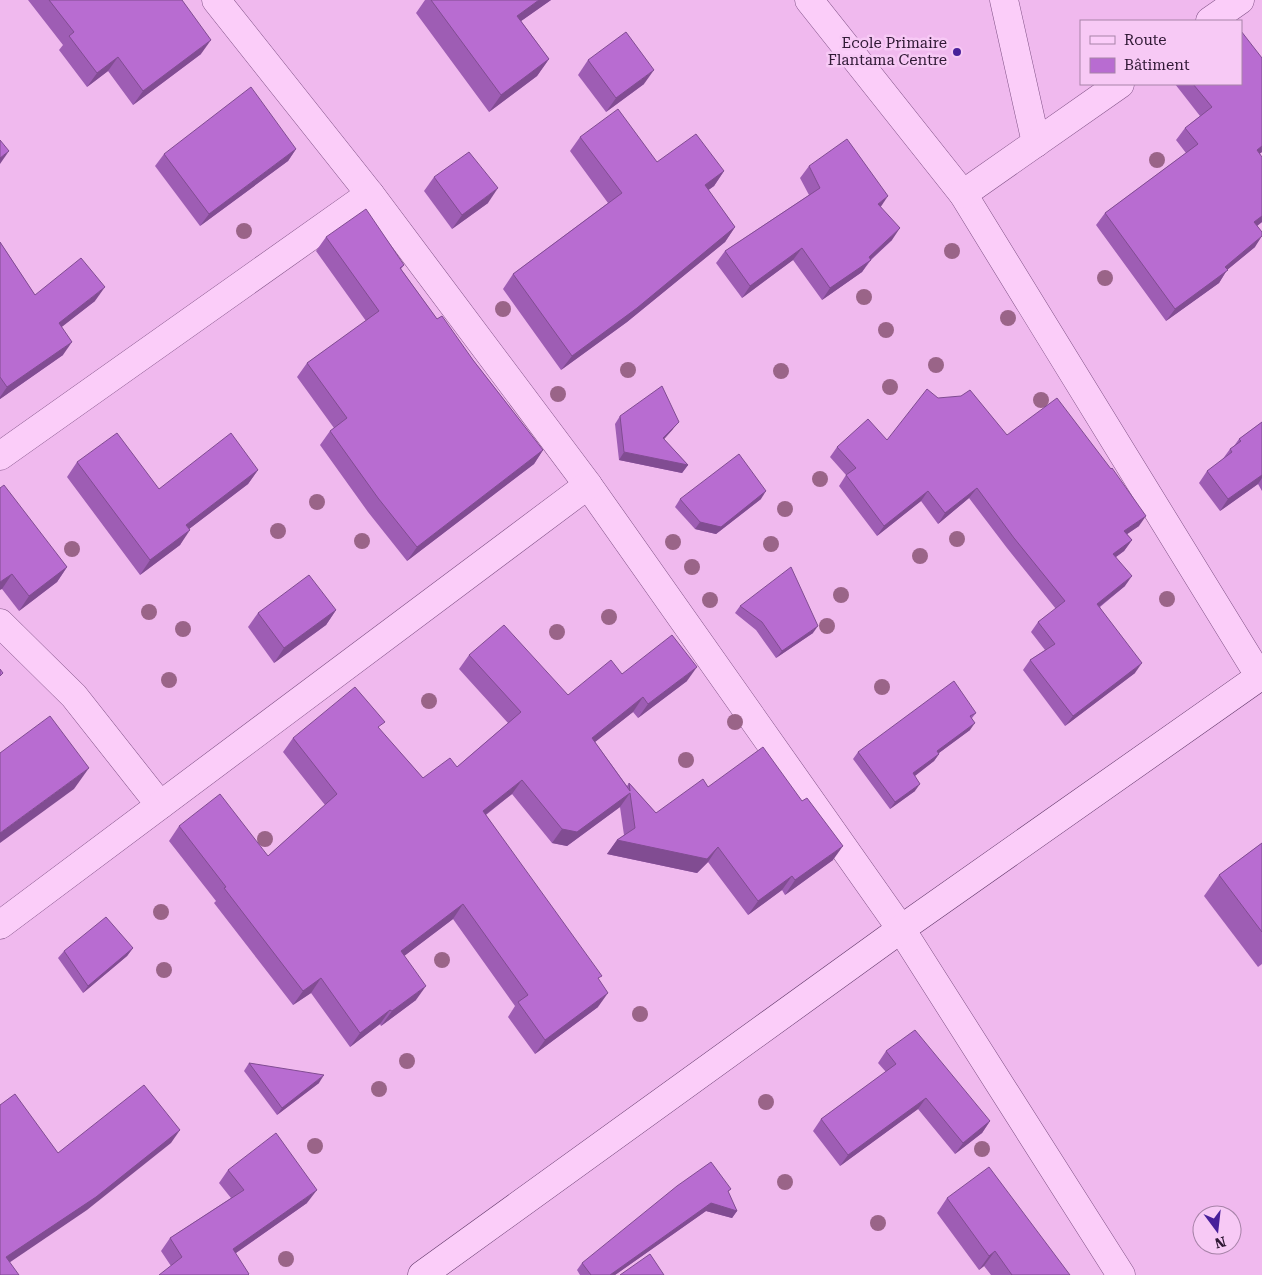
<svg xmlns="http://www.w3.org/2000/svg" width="1262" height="1275" font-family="'Roboto Serif',serif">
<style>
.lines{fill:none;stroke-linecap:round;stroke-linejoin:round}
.minor-casing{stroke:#815387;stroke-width:29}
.secondary-casing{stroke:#613769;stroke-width:29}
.minor{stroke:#fbcdf9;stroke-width:28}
.secondary{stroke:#fbcdf9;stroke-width:28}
.tree{fill:#9a6488}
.wall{fill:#9e5db4}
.shaded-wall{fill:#814c92}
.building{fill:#b86cd1;stroke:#814c92}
.poi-dot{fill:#48209a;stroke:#f7c9f5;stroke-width:2}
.labels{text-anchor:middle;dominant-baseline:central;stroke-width:5;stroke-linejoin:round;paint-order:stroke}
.poi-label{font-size:15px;fill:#301935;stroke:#f7c9f5;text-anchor:end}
</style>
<rect width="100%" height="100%" fill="#f0b9ee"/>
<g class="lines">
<g class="minor-casing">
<g id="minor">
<polyline points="216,0 370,194 588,485 901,929 1121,1275"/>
<polyline points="809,0 963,194 1260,677"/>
<polyline points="1004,0 1036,143"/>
<polyline points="1210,21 1240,0"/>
<polyline points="963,194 1120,84"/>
<polyline points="0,456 370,194"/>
<polyline points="0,623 74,696 160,805"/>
<polyline points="0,925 588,485"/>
</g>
</g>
<g class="secondary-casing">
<polyline id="secondary" points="422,1275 901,929 1262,675"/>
</g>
<use href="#minor" class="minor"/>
<use href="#secondary" class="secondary"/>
</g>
<g class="tree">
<circle cx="1157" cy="160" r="8"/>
<circle cx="244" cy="231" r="8"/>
<circle cx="952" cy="251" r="8"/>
<circle cx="1105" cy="278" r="8"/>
<circle cx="864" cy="297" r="8"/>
<circle cx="503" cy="309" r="8"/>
<circle cx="1008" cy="318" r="8"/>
<circle cx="886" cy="330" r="8"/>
<circle cx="936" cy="365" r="8"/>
<circle cx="628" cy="370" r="8"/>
<circle cx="781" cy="371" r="8"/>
<circle cx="890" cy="387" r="8"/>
<circle cx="558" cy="394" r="8"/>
<circle cx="1041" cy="400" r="8"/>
<circle cx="820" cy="479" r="8"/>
<circle cx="317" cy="502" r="8"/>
<circle cx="785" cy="509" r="8"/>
<circle cx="278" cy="531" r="8"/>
<circle cx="957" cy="539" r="8"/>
<circle cx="362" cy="541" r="8"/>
<circle cx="673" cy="542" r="8"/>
<circle cx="771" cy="544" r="8"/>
<circle cx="72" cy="549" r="8"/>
<circle cx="920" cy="556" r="8"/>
<circle cx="692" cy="567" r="8"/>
<circle cx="841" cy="595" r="8"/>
<circle cx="1167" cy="599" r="8"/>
<circle cx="710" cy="600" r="8"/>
<circle cx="149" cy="612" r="8"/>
<circle cx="609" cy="617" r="8"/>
<circle cx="827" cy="626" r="8"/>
<circle cx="183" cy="629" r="8"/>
<circle cx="557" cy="632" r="8"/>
<circle cx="169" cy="680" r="8"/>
<circle cx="882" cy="687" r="8"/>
<circle cx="429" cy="701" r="8"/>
<circle cx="735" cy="722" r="8"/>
<circle cx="686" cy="760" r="8"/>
<circle cx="265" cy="839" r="8"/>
<circle cx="161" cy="912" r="8"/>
<circle cx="442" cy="960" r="8"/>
<circle cx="164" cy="970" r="8"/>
<circle cx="640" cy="1014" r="8"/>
<circle cx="407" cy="1061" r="8"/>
<circle cx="379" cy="1089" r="8"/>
<circle cx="766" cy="1102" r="8"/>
<circle cx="315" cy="1146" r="8"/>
<circle cx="982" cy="1149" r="8"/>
<circle cx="785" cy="1182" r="8"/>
<circle cx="878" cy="1223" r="8"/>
<circle cx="286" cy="1259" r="8"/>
</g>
<g class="wall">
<polygon points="28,0 182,0 201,54 133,105 108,71 87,87 59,50 63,45"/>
<polygon points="425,0 551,0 521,21 549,59 537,76 489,112 416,13"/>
<polygon points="1262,58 1262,152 1260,153 1262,222 1257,226 1255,247 1227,270 1219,283 1166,321 1096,225 1105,213 1186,153 1176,140 1185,128 1200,116 1175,84 1241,84"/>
<polygon points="588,60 644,84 606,112 578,75"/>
<polygon points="580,137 657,162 724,171 714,186 708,190 735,227 725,242 627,322 561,370 503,289 513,274 608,203 570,151"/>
<polygon points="296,149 288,161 200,226 155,166 164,154"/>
<polygon points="809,166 881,207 892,240 871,260 862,272 822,300 793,260 742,298 716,263 725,251 809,195 800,178"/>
<polygon points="434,177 488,203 452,229 424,191"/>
<polygon points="326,237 404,265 401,269 437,319 473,360 543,450 534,464 407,561 368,512 320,445 330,431 334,428 297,377 307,363 366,321 316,251"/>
<polygon points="0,242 35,295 95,301 61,327 63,355 0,399"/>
<polygon points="938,398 1007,435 1139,526 1127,534 1132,540 1124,551 1116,557 1125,586 1100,607 1135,673 1065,726 1023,670 1030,660 1045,650 1031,632 1038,622 1056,609 1007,548 969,498 938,524 921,501 877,536 839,486 846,475 830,457 837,447 887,440"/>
<polygon points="620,416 673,429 664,439 688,465 682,473 619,460 615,424"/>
<polygon points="1262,422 1262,491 1258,484 1220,511 1199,483 1207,471 1222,460 1230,449 1234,446 1239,439"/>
<polygon points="77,462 159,489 258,470 248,484 189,529 180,545 140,575 67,477"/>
<polygon points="0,488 67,567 57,582 19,611 2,589"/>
<polygon points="680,499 761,499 716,534 695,529 675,507"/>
<polygon points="740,606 813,633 776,658 756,630 735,613"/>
<polygon points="336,610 326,625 274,663 248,627 258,613"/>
<polygon points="469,655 568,695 622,674 687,681 638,718 633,712 595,742 627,786 629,783 656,813 708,787 833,860 785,895 782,890 748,915 708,862 697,873 607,854 617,840 624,835 620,807 567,846 552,843 512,794 486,815 599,980 598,1007 535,1054 508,1017 515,1006 453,919 404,956 416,1000 381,1026 380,1024 350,1047 311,993 293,1005 214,903 216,901 169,841 179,826 268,856 325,805 283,752 293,738 379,729 423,778 457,767 508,723 459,669"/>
<polygon points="976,713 972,718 970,730 939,753 939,754 934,761 915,776 915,791 890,809 853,759 858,752"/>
<polygon points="1262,843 1262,964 1258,967 1204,896 1219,875"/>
<polygon points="133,948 127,956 83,993 58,958 64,951"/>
<polygon points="886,1051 990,1121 982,1133 955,1154 918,1109 840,1166 813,1131 821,1119 886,1072 878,1063"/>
<polygon points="249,1063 319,1083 277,1115 244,1071"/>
<polygon points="228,1170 307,1203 236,1253 171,1266 161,1251 170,1238 231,1198 219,1183"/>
<polygon points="731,1189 728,1192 737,1211 732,1218 706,1211 615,1275 580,1275 577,1270 582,1263"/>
<polygon points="947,1198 1070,1275 991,1275 984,1266 979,1270 937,1213"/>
</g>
<g class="shaded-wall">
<polygon points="539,0 551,0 504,33 517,16"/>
<polygon points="211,40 201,54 133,105 143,91"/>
<polygon points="118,57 108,71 87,87 97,73"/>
<polygon points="549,59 537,76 489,112 501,95"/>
<polygon points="654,70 644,84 606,112 616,98"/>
<polygon points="1262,146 1262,152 1248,163 1257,150"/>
<polygon points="296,149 288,161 200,226 209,214"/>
<polygon points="9,151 0,164 0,158"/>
<polygon points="724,171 714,186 695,200 705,185"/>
<polygon points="498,188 488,203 452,229 462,215"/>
<polygon points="888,196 880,208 878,204"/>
<polygon points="1262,216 1262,222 1245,235 1254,222"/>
<polygon points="735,227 725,242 627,322 561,370 572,356"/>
<polygon points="900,228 892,240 870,260 862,272 822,300 830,288 869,257"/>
<polygon points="1262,236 1255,247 1227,270 1219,283 1166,321 1175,309"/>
<polygon points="802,248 793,260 742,298 750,286"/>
<polygon points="105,287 95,301 49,337 59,323"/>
<polygon points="72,342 63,355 0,399 0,397 7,387"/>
<polygon points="679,422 673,429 658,446 663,438"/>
<polygon points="543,450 534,464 407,561 417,547"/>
<polygon points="624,452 688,465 682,473 619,460"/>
<polygon points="258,470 248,484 176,539 186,525"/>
<polygon points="1262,475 1262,478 1258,484 1220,511 1228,499"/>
<polygon points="977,488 969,498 938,524 945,513"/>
<polygon points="766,491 761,499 716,534 695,529 700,522"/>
<polygon points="928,491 921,501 877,536 884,526"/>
<polygon points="1146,516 1139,526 1117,541 1124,531"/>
<polygon points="190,530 180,545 140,575 150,560"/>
<polygon points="1132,540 1124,551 1106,564 1113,554"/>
<polygon points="67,567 57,582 19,611 29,596"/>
<polygon points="12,574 2,589 0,590 0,582"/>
<polygon points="1132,576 1125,586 1090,614 1097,604"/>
<polygon points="336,610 326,625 274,663 284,648"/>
<polygon points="818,626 813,633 776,658 782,651"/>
<polygon points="1142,663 1135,673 1065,726 1073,716"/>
<polygon points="697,667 687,681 638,718 648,704"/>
<polygon points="643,697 633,712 581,753 592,738"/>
<polygon points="975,723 970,730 932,758 937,751"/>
<polygon points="939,754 934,761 908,781 913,773"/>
<polygon points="89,768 74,789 0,843 0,833"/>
<polygon points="522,780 512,794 472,825 483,811"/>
<polygon points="920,784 915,791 890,809 895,802"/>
<polygon points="630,793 620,807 567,846 552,843 562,829"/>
<polygon points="617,840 718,847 708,862 697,873 607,854"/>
<polygon points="843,846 833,860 785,895 795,880"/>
<polygon points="792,876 782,890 748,915 758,901"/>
<polygon points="463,904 453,919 391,966 401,951"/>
<polygon points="133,948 127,956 83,993 88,986"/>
<polygon points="321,978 311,993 293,1005 303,991"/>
<polygon points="426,986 416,1000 381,1026 392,1011"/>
<polygon points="608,993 598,1007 535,1054 545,1040"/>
<polygon points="390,1010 380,1024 350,1047 360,1033"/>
<polygon points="324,1075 319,1083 277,1115 282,1108"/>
<polygon points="926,1098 918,1109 840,1166 848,1155"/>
<polygon points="990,1121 982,1133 955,1154 963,1143"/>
<polygon points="180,1130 171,1143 87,1210 0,1269 6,1257"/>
<polygon points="317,1190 307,1203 223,1262 233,1249"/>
<polygon points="711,1203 737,1211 732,1218 706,1211 615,1275 610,1275"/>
<polygon points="995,1251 984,1266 979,1270 989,1256"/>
</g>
<g class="building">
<polygon points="49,0 182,0 211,40 143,91 118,57 97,73 69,36 74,32"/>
<polygon points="431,0 539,0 517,16 549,59 501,95"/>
<polygon points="1241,31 1262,58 1262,146 1257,150 1262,157 1262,216 1254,222 1262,232 1262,236 1225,267 1228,270 1175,309 1105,213 1198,144 1185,128 1212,107 1193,84 1241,84"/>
<polygon points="626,32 654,70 616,98 588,60"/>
<polygon points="251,87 296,149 209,214 164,154"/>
<polygon points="618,109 657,162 696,134 724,171 705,185 735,227 637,308 572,356 513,274 622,193 580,137"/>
<polygon points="847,139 888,196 878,204 900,228 869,257 871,260 830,288 802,248 750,286 725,251 820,188 809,166"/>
<polygon points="0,140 9,151 0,158"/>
<polygon points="469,152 498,188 462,215 434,177"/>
<polygon points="366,209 404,265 400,268 437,319 442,316 473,360 543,450 417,547 378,498 330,431 347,418 307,363 379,311 326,237"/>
<polygon points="0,242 35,295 81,258 105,287 59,323 72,342 7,387 0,377"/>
<polygon points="662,386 679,422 663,438 688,465 624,452 620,416"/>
<polygon points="927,389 938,398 961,396 970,390 1007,435 1057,398 1111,469 1112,468 1146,516 1124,531 1132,540 1113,554 1132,576 1097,604 1142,663 1073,716 1030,660 1055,644 1038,622 1065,601 1014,538 977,488 945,513 928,491 884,526 846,475 856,468 837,447 868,419 887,440"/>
<polygon points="1262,422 1262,475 1228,499 1207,471 1232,452 1230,449 1241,441 1239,439"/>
<polygon points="117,433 159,489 231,433 258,470 186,525 190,530 150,560 77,462"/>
<polygon points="739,454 766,491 721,527 700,522 680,499"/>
<polygon points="4,485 67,567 29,596 12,574 0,582 0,488"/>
<polygon points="791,567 818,626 782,651 762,622 740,606"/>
<polygon points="309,575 336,610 284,648 258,613"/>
<polygon points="504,625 568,695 611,660 622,674 672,635 697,667 648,704 643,697 592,738 630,791 629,783 656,813 703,779 708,787 763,747 802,801 807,798 843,846 795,880 792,876 758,901 718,847 707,859 617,840 635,828 630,793 577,832 562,829 522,780 483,811 602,976 598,978 608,993 545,1040 518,1002 528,995 463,904 401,951 426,986 392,1011 390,1010 360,1033 321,978 303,991 224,888 226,887 179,826 220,794 268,856 337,794 293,738 355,687 385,722 378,727 423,778 450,758 457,767 521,712 469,655"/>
<polygon points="0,669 3,673 0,676"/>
<polygon points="954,681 976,713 970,716 975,723 937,751 939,754 913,773 920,784 895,802 858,752"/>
<polygon points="50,716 89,768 0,833 0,753"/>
<polygon points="1262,843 1262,932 1219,875"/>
<polygon points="106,917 133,948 88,986 64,951"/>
<polygon points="915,1030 990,1121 963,1143 926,1098 848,1155 821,1119 896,1064 886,1051"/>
<polygon points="249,1063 324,1075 282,1108"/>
<polygon points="144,1085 180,1130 96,1197 6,1257 19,1275 0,1275 0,1105 15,1094 58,1153"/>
<polygon points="276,1133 317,1190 233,1249 249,1274 248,1275 159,1275 182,1257 170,1238 244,1190 228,1170"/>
<polygon points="711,1162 731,1189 728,1191 737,1211 711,1203 610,1275 591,1275 582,1263 677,1186"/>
<polygon points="989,1167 1070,1275 1012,1275 995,1251 989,1256 947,1198"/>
<polygon points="650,1254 664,1275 620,1275"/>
</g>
<circle class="poi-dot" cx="957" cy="52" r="5"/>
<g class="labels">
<g class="poi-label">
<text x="947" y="43">Ecole Primaire<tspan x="947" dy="17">Flantama Centre</tspan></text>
</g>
</g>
<rect x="1080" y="20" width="162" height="65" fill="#f7c9f5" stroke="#a783a8"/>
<rect x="1090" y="36" width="25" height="8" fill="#fbcdf9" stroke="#a783a8"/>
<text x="1124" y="45" font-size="15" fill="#301935">Route</text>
<rect x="1090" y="58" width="25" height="15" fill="#b86cd1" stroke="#a783a8"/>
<text x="1124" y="70" font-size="15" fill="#301935">Bâtiment</text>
<g transform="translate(1217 1230) rotate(165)"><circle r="24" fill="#f7c9f5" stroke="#a783a8"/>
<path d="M0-4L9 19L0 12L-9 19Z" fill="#48209a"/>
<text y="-8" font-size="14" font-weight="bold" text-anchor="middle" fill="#301935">N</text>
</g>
</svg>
